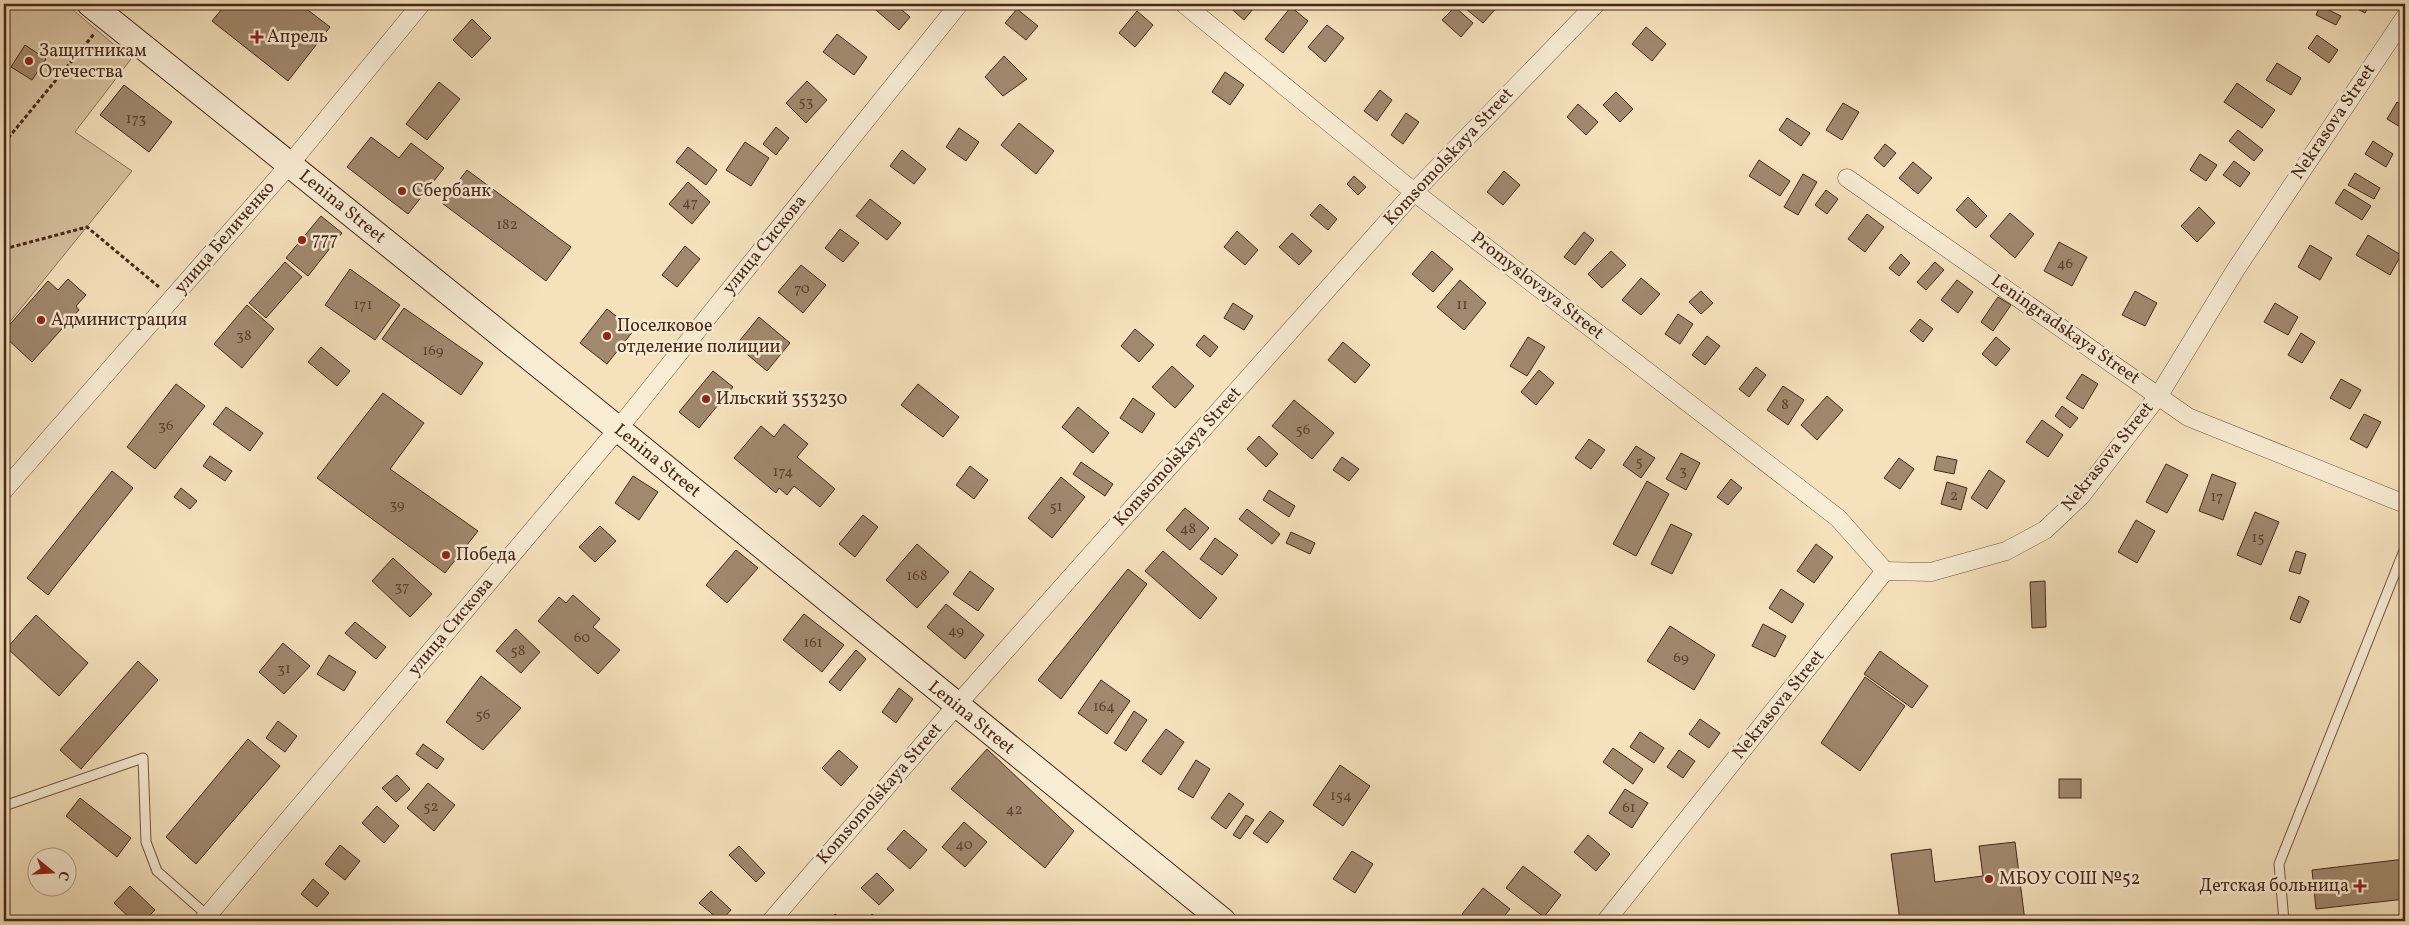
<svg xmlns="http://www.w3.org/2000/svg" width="2409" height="925" font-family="Vollkorn,serif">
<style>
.green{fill:#d7c2a1;stroke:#8f755d}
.building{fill:#a1896e;stroke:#472819}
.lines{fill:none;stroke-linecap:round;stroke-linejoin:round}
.lane-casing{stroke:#725642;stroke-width:11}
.street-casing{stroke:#725642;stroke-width:19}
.secondary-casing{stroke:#472819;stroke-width:27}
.path{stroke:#472819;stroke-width:3;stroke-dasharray:4 2.5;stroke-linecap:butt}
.lane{stroke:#f8ecd4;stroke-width:9}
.street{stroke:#f8ecd4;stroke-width:18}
.secondary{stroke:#f8ecd4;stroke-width:25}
.poi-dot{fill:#8f2418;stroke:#f8ecd4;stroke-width:2}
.labels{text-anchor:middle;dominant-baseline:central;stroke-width:5;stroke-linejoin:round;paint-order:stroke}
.number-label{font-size:15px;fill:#5e402e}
.poi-label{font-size:18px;fill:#472819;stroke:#f8ecd4;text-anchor:start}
.street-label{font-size:18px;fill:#472819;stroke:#f8ecd4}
</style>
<rect width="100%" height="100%" fill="#f5e2bd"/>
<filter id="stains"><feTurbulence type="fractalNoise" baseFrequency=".004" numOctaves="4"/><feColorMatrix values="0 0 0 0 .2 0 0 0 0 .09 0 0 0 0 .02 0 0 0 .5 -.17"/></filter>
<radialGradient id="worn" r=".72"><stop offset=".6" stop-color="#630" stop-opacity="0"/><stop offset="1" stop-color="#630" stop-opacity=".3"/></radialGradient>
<polygon class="green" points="4,4 66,4 131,59 75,132 132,171 4,329"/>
<g class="building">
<polygon points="226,4 300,4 330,27 288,81 212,21"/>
<polygon points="869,4 895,4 910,17 899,30"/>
<polygon points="1226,4 1257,4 1244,20"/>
<polygon points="1460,4 1500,4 1483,23"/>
<polygon points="2348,4 2370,4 2365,13"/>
<polygon points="2320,6 2341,16 2336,25 2316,15"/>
<polygon points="1291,7 1308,21 1283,53 1265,39"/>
<polygon points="1455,7 1473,23 1461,37 1442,20"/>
<polygon points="1017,9 1038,26 1026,40 1005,23"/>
<polygon points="1137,11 1153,25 1135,47 1119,33"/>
<polygon points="472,19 491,38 472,58 453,40"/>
<polygon points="1327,25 1344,38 1325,62 1308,47"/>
<polygon points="1646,27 1666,44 1652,61 1632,44"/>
<polygon points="837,34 867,57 854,75 823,52"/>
<polygon points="2317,35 2338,50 2329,63 2308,48"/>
<polygon points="25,45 46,59 32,80 11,67"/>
<polygon points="1004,56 1027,79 1003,96 985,77"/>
<polygon points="2277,63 2301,78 2291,95 2266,80"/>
<polygon points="1225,72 1244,85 1230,105 1212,92"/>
<polygon points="807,81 827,100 806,123 786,103"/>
<polygon points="439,82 460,99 427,140 406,124"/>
<polygon points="2237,83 2275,110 2262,128 2224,102"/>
<polygon points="124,85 172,122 149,152 100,115"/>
<polygon points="1380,90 1392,100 1377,121 1364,111"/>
<polygon points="1616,92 1633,109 1620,122 1603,105"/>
<polygon points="2397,102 2405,107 2405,130 2387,119"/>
<polygon points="1843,103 1859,112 1842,140 1826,130"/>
<polygon points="1578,104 1598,122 1586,135 1567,117"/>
<polygon points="1406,113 1419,122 1403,144 1391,135"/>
<polygon points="1787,118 1810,133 1801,146 1779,130"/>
<polygon points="1019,123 1054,151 1036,174 1001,145"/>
<polygon points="776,127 789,138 776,155 763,144"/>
<polygon points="959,128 979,142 966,161 946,147"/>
<polygon points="2238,130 2263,150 2254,161 2229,141"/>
<polygon points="371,137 399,158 411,143 444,168 408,214 347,167"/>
<polygon points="2373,141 2393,154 2386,167 2365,154"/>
<polygon points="745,142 769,158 751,186 726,170"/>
<polygon points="1885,144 1896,153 1884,167 1874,158"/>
<polygon points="688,147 717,170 706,185 676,162"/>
<polygon points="902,150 926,169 914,184 890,166"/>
<polygon points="2200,154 2217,165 2206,181 2190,170"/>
<polygon points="1759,160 1790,181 1780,196 1749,176"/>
<polygon points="2234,161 2250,173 2240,187 2223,175"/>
<polygon points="1913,162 1932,178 1918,194 1899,178"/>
<polygon points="467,170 571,247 546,281 442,203"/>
<polygon points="1504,171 1520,185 1503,205 1487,192"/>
<polygon points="2355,173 2380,188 2374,199 2348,185"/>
<polygon points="1803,174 1817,182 1798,215 1784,207"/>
<polygon points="1354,176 1366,187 1358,195 1347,184"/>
<polygon points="688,182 710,202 692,224 669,204"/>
<polygon points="2344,189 2371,206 2362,220 2335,203"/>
<polygon points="1826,190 1838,199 1827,214 1815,205"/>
<polygon points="1968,197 1987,216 1976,228 1956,210"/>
<polygon points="870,199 901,223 887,240 856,216"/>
<polygon points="1320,204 1337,219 1328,230 1310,215"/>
<polygon points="2199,207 2215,223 2197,242 2181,226"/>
<polygon points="2010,213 2034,234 2015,258 1990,236"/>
<polygon points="1867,214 1884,227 1865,252 1848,239"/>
<polygon points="321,216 342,233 308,276 286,258"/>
<polygon points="840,229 859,243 843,262 825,248"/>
<polygon points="1237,231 1258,250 1245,265 1224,247"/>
<polygon points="1584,232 1594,240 1575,265 1564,257"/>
<polygon points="1292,233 1312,251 1299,265 1279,247"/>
<polygon points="2368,235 2401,255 2390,275 2356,255"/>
<polygon points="2059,242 2087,257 2072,286 2044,271"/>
<polygon points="2310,245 2332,258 2320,280 2298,267"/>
<polygon points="685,246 700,259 677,287 662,275"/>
<polygon points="1432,251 1453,269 1433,292 1412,274"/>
<polygon points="1611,251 1626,265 1602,288 1588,274"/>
<polygon points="1901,254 1910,263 1899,276 1889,268"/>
<polygon points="285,262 302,277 266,318 249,303"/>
<polygon points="1935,262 1944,270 1926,290 1917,282"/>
<polygon points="801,265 826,285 803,313 778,292"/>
<polygon points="350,269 400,305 375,340 325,305"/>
<polygon points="1641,278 1660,294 1641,315 1622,300"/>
<polygon points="68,279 86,295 76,306 79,310 32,362 4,336 4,331 48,281 58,290"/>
<polygon points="1460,280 1486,303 1464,330 1437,307"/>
<polygon points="1957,280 1973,292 1958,313 1941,300"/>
<polygon points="1701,291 1713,303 1701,314 1689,302"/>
<polygon points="2135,291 2157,303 2145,326 2122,315"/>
<polygon points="1998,297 2011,305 1993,331 1981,322"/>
<polygon points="1233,303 1253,316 1244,330 1224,318"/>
<polygon points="2275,303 2298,317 2288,335 2264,322"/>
<polygon points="247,305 274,329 242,368 214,344"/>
<polygon points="404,308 483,363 461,395 382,339"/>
<polygon points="607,309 634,330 607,364 580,343"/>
<polygon points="1678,314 1693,324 1680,344 1665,334"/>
<polygon points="759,317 790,343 767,371 736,345"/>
<polygon points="1920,319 1933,329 1923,342 1910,331"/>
<polygon points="1135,329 1154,345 1139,362 1121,346"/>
<polygon points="2301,333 2315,342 2302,363 2288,355"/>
<polygon points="1204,335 1218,347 1210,357 1196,345"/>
<polygon points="1707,336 1720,346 1705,365 1692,355"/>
<polygon points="1528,337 1545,347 1527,376 1510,366"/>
<polygon points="1996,337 2010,349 1996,366 1982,354"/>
<polygon points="1343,342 1370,365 1355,383 1328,360"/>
<polygon points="321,347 350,371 337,386 308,362"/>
<polygon points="1172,366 1194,386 1175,408 1152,387"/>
<polygon points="1756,367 1766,375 1749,397 1739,389"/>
<polygon points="1539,370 1554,383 1536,405 1521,392"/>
<polygon points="713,371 733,387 699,428 679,412"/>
<polygon points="2082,374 2098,384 2083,409 2066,398"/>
<polygon points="2341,379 2361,390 2350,409 2330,398"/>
<polygon points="176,384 205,406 155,469 127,447"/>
<polygon points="918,384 959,417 943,437 901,405"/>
<polygon points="1783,386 1804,400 1788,425 1767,410"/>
<polygon points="383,393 424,423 390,469 478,531 445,573 317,478"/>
<polygon points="1827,396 1843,410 1817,440 1801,425"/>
<polygon points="1133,398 1155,414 1142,433 1120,418"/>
<polygon points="1294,400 1334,433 1312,459 1272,426"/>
<polygon points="2062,406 2078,418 2070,428 2055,416"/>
<polygon points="226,407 263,433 250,451 213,424"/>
<polygon points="1078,407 1109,433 1093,453 1062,427"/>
<polygon points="2364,414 2381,422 2367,448 2350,439"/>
<polygon points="2042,420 2063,435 2048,457 2026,442"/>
<polygon points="784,424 808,444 797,457 835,489 820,507 794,486 787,495 779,488 776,493 734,458 761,426 774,437"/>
<polygon points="1259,436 1278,454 1266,467 1247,449"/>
<polygon points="1589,439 1605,450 1591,469 1575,458"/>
<polygon points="1636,446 1655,458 1641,478 1623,465"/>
<polygon points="1681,453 1700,463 1686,490 1666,479"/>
<polygon points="210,456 232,471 225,481 203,466"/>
<polygon points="1937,456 1957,460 1954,474 1934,470"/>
<polygon points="1342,457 1359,469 1349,481 1333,470"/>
<polygon points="1899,458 1914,469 1900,489 1884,478"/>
<polygon points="1081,462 1113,484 1105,496 1073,474"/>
<polygon points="2166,464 2188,475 2167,513 2146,502"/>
<polygon points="970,466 988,480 974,499 956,485"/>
<polygon points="1989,470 2005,481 1987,509 1971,498"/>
<polygon points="112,471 133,488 48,595 27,578"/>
<polygon points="2212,474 2236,483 2223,520 2199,511"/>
<polygon points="633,476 658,492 639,520 615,503"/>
<polygon points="1061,477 1085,497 1052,538 1028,518"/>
<polygon points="1731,479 1742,488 1728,505 1717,497"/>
<polygon points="1647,481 1669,494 1636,556 1613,544"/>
<polygon points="1947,482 1967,488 1961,510 1941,504"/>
<polygon points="181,488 197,501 190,509 174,497"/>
<polygon points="1269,490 1295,506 1289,517 1263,500"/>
<polygon points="1185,508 1209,528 1190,550 1166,530"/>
<polygon points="1247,509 1280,534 1272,544 1239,519"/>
<polygon points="2255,512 2279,522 2261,565 2237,555"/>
<polygon points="863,515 878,527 855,557 839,544"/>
<polygon points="2136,520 2155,531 2137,563 2118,552"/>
<polygon points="1671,524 1692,534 1672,574 1651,564"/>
<polygon points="600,526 616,541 595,562 579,547"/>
<polygon points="1291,532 1315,543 1310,554 1286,543"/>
<polygon points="1215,538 1238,555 1222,575 1200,559"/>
<polygon points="917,544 949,572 917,608 886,580"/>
<polygon points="1816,544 1833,557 1814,583 1797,571"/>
<polygon points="736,550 758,568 727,603 706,585"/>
<polygon points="1163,551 1217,598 1200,619 1145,571"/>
<polygon points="2296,551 2306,554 2300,574 2289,571"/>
<polygon points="393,558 432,594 410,617 372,581"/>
<polygon points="1128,569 1147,584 1061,699 1038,680"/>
<polygon points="970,571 994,589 978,611 953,594"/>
<polygon points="2045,581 2046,627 2032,628 2030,582"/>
<polygon points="1781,589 1804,604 1792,623 1769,608"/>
<polygon points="573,595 600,619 593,627 620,650 598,674 538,621 559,597 566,603"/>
<polygon points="2299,596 2309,601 2300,623 2290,619"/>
<polygon points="946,604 984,635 965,659 927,627"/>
<polygon points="804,614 844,645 822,672 783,640"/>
<polygon points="36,615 88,663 59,696 7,648"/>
<polygon points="355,622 386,647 376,659 345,633"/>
<polygon points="1763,624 1786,636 1775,657 1752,646"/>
<polygon points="1670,626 1715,655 1694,690 1647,661"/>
<polygon points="516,629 540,652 521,673 496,651"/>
<polygon points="283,643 310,666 284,694 259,672"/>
<polygon points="856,650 866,659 840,691 829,682"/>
<polygon points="1880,651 1928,686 1912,708 1864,674"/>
<polygon points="329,655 356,672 344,691 317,674"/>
<polygon points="138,661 158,680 81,769 60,750"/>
<polygon points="481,676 521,708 483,750 446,722"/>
<polygon points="1865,677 1905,706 1860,771 1821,743"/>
<polygon points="1101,680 1130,701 1107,734 1078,713"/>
<polygon points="899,688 913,699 896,723 882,712"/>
<polygon points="1134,711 1147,720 1126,751 1114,743"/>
<polygon points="1700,719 1720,733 1709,748 1689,734"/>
<polygon points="278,721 297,736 285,752 266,738"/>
<polygon points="1166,729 1184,742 1161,775 1142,761"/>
<polygon points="1640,732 1664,748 1654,763 1630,747"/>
<polygon points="248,739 280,766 196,864 166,837"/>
<polygon points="423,744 444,759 437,769 416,754"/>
<polygon points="1613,748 1643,769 1633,784 1603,762"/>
<polygon points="987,749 1074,831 1045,868 951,789"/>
<polygon points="839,750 858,767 841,786 822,768"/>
<polygon points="1679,750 1695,761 1683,778 1667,767"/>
<polygon points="1196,760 1210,769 1193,798 1178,789"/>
<polygon points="1340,765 1370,786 1343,826 1313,805"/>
<polygon points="397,775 410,789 396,802 382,788"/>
<rect x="2059" y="779" width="22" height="19"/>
<polygon points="428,783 455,805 434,831 407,808"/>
<polygon points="1625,789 1648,803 1632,828 1609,813"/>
<polygon points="1229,793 1244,804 1226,829 1211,818"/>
<polygon points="80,798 131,838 117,857 66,816"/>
<polygon points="377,806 399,826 384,843 362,823"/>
<polygon points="1270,811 1284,821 1267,843 1253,833"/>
<polygon points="1246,815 1254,820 1240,839 1233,835"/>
<polygon points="964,822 987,842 965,867 942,847"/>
<polygon points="904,830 927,850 910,869 887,849"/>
<polygon points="1588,835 1610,854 1596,871 1574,852"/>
<polygon points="2015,842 2025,921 1900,921 1891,854 1931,849 1935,882 1983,876 1979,846"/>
<polygon points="340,845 360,861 345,880 325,864"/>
<polygon points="739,846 765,873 756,882 729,855"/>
<polygon points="1352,851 1373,864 1355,893 1333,879"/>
<polygon points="2405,859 2405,899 2316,909 2312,870"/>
<polygon points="1523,866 1561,895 1544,917 1506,888"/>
<polygon points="877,873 894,890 879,905 861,888"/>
<polygon points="313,879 329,893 317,907 301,894"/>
<polygon points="130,886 155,910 144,921 133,921 114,903"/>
<polygon points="1483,888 1510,909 1500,921 1471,921 1462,914"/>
<polygon points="711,891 731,910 721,921 699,903"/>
<polygon points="835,914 844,921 829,921"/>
<polygon points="872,914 880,921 866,921"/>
<polygon points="1393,915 1402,921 1389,921"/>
</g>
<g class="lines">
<g class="lane-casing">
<g id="lane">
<polyline points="4,806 143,758 146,842 157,871 208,916"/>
<polyline points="2284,921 2279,864 2405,548"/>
</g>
</g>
<g class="street-casing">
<g id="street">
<polyline points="1184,4 1414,192 1838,518 1885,571"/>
<polyline points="1847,178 2188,417 2405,504"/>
<polyline points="4,490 290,164 421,4"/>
<polyline points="203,921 618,429 959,4"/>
<polyline points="771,921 956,706 1414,192 1596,4"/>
<polyline points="1606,921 1885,571 1931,572 2006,551 2045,530 2081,496 2159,395 2236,269 2405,17"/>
</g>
</g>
<g class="secondary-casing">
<polyline id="secondary" points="90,4 591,407 1223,921"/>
</g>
<g class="path">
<polyline points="4,143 94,34"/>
<polyline points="4,249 87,227 159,287"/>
</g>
<use href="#lane" class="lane"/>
<use href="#street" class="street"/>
<use href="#secondary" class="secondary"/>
</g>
<g class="poi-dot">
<path d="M254.5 29.5h5v5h5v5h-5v5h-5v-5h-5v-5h5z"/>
<circle cx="29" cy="61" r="5"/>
<circle cx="402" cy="191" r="5"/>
<circle cx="302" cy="240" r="5"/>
<circle cx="41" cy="320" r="5"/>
<circle cx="607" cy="336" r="5"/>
<circle cx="706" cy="399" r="5"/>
<circle cx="446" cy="555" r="5"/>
<circle cx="1989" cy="879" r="5"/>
<path d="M2357.5 878.5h5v5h5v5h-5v5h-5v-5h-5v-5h5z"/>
</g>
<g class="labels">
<g class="number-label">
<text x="806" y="102">53</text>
<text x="136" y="119">173</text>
<text x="690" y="203">47</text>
<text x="507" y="225">182</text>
<text x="2065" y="264">46</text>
<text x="802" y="289">70</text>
<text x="363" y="305">171</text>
<text x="1462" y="305">11</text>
<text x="244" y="336">38</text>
<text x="433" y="351">169</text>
<text x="1785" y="405">8</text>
<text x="166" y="426">36</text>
<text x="1303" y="430">56</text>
<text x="1639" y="462">5</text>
<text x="1683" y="471">3</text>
<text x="783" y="472">174</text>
<text x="1954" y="496">2</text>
<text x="2217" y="497">17</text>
<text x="397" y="505">39</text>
<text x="1056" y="507">51</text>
<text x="1188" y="529">48</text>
<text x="2258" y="538">15</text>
<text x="917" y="576">168</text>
<text x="402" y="587">37</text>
<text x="956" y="631">49</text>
<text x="582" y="638">60</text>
<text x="813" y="643">161</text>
<text x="518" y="651">58</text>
<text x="1681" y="658">69</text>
<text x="284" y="669">31</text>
<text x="1104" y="707">164</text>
<text x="483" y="715">56</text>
<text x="1341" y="796">154</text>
<text x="431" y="807">52</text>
<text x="1629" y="808">61</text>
<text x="1014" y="810">42</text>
<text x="964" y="845">40</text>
</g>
<g class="poi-label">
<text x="267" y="37">Апрель</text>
<text x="39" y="51">Защитникам<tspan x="39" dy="21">Отечества</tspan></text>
<text x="412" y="191">Сбербанк</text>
<text x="312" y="240">777</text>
<text x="51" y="320">Администрация</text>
<text x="617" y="326">Поселковое<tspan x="617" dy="21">отделение полиции</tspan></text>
<text x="716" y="399">Ильский 353230</text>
<text x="456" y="555">Победа</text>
<text x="1999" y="879">МБОУ СОШ №52</text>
<text x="2349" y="886" text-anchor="end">Детская больница</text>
</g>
<g class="street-label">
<text transform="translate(2334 122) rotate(-56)">Nekrasova Street</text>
<text transform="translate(1449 157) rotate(-47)">Komsomolskaya Street</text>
<text transform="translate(342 207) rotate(39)">Lenina Street</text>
<text transform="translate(225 238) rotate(-49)">улица Беличенко</text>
<text transform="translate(765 245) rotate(-51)">улица Сискова</text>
<text transform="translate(1537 286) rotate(38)">Promyslovaya Street</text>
<text transform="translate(2065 330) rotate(35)">Leningradskaya Street</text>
<text transform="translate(1178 457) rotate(-48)">Komsomolskaya Street</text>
<text transform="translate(2108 457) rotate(-51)">Nekrasova Street</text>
<text transform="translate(657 461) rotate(39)">Lenina Street</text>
<text transform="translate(451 627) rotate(-50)">улица Сискова</text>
<text transform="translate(1779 705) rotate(-51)">Nekrasova Street</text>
<text transform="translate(971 718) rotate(39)">Lenina Street</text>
<text transform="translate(880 794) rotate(-49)">Komsomolskaya Street</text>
</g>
</g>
<rect width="2409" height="925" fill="none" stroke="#f5e2bd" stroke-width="20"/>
<rect x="5" y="5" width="2399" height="915" fill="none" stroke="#472819" stroke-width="2.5"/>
<rect x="10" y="10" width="2389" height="905" fill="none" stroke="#472819"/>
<g transform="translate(52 872) rotate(108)"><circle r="24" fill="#f8ecd4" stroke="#b19e89"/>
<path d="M0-4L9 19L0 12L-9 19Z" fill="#8f2418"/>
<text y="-8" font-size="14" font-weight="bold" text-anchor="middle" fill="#472819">С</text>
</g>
<rect width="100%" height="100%" filter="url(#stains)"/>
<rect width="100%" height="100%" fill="url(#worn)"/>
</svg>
